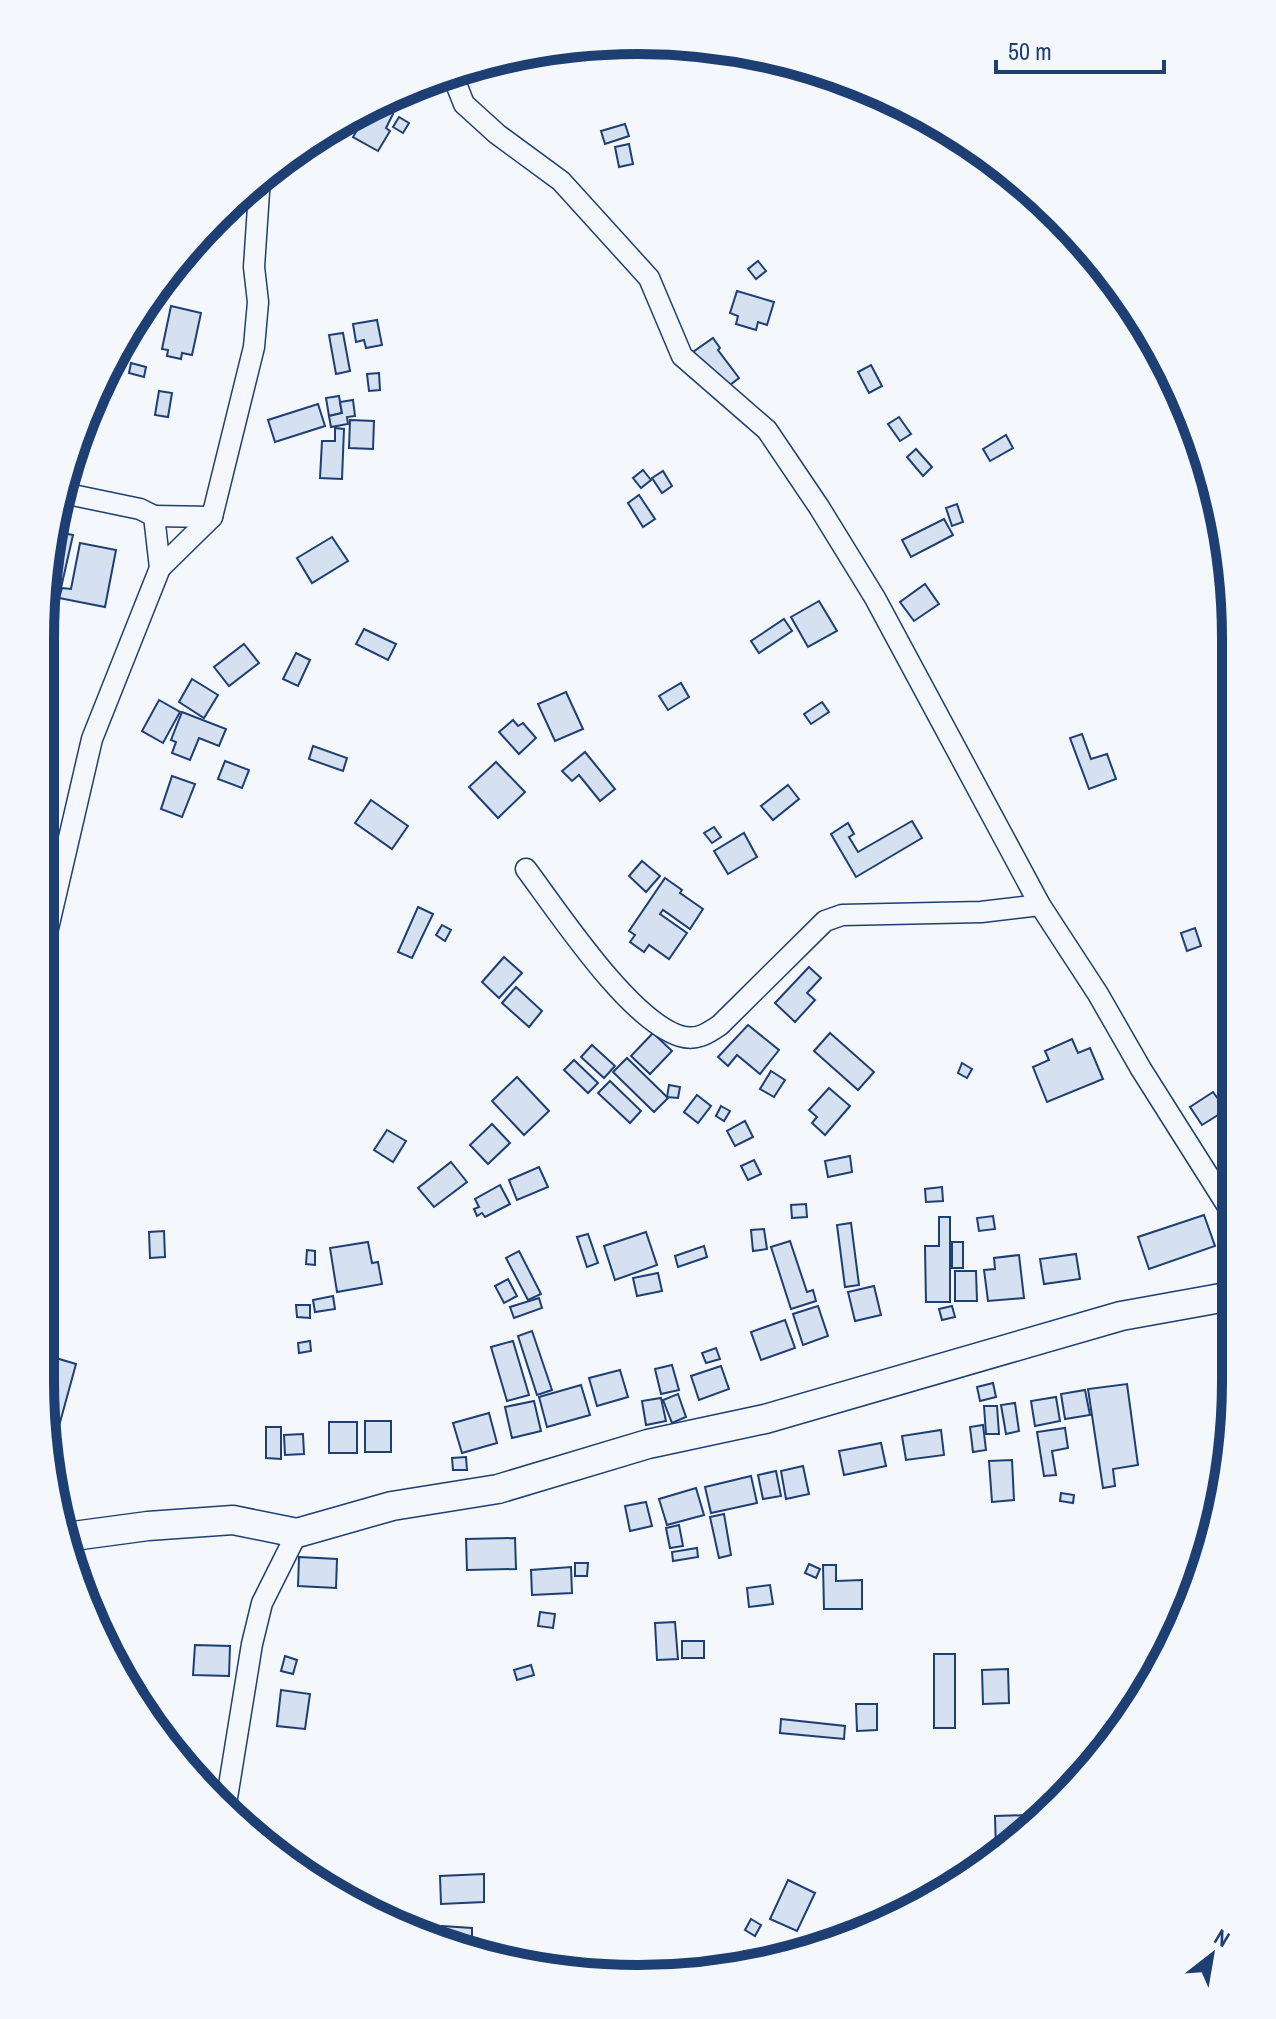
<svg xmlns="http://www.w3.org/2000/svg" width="1276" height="2019" font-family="'Archivo Narrow',sans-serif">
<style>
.building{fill:#d5e0f0;stroke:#1d3f73;stroke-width:2}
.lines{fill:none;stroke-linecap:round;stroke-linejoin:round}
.street-casing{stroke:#1d3f73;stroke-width:23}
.secondary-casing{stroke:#1d3f73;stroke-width:31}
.street{stroke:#f4f7fb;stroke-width:20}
.secondary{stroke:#f4f7fb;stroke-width:28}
.rim{fill:none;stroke:#1d3f73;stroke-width:10}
</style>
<rect width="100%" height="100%" fill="#f4f7fb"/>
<g class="building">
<polygon points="375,104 393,114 386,128 390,131 378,151 353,137 371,106"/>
<polygon points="399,117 409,123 403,133 393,127"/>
<polygon points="625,124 629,136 605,144 601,131"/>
<polygon points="629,144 633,164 619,167 615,147"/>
<polygon points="758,261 766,271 756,279 748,269"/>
<polygon points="737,291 774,302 767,325 758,322 756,330 736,324 738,316 730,313"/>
<polygon points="171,306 201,313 192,355 182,353 181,359 167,356 168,350 162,349"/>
<polygon points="377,320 382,345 366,348 364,340 356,342 353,324"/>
<polygon points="343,333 350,371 336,374 329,335"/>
<polygon points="713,338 720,348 718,350 739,378 722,391 693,352"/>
<polygon points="131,363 146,367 144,377 129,373"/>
<polygon points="871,365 882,386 869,393 858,372"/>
<polygon points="379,373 380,390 369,391 367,374"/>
<polygon points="159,391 172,393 168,417 155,415"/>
<polygon points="339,396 342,413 329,416 326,398"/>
<polygon points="353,400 355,416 347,417 348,424 331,427 329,416 342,413 340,402"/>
<polygon points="318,404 325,426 275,442 268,420"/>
<polygon points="899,417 911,434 900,441 888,424"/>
<polygon points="350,420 374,421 373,449 349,448"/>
<polygon points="335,428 344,429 342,479 320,478 322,441 335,441"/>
<polygon points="1006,435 1013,448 990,461 983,449"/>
<polygon points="916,449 932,467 923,476 907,457"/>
<polygon points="643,470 651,480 641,488 633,478"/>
<polygon points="663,471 672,486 662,493 652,478"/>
<polygon points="639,495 655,519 643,527 628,503"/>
<polygon points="957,504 963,522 952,526 946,508"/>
<polygon points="944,519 953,535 911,557 902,540"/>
<polygon points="53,531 73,535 61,588 45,584 50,558 46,557"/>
<polygon points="332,537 348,561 312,583 297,558"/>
<polygon points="80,543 116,550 105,607 59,598 62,588 71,589"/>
<polygon points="925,584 939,604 914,621 900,602"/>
<polygon points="819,601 837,631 808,647 791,617"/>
<polygon points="784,619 792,631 759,653 751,641"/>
<polygon points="364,629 396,644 388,660 356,644"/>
<polygon points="244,644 259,663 229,686 214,667"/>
<polygon points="296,653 310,660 298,686 283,679"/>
<polygon points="192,679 218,695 204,718 179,702"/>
<polygon points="681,683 689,697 668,710 659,696"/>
<polygon points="566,692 583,729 555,741 538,704"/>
<polygon points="159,700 180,712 163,743 142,731"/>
<polygon points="822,702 829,712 811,724 804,714"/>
<polygon points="182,712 226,729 219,746 199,738 190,760 172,753 176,742 171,740"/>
<polygon points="513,720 518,726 523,723 536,738 519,754 499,732"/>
<polygon points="1082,734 1091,759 1107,754 1116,779 1089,789 1070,738"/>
<polygon points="313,746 347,758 343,771 309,759"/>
<polygon points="585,752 615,789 600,801 579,775 572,781 562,771"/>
<polygon points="225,761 249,770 242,788 218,779"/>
<polygon points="496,762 525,792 498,818 469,787"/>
<polygon points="172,776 195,784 182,817 161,809"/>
<polygon points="788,785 799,799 773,820 761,806"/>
<polygon points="371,800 408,826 392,849 355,823"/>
<polygon points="912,821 922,838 856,877 831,834 848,823 854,834 849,837 858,852"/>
<polygon points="714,827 721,837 712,843 704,833"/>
<polygon points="744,833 757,857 728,874 714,851"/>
<polygon points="642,861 660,876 646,892 629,876"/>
<polygon points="665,878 682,890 680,893 703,909 690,929 663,910 660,914 687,933 669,959 649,945 644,952 630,942 635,935 629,931"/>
<polygon points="418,907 433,914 412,958 398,952"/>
<polygon points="442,925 451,930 445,941 436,935"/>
<polygon points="1195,928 1201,946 1187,951 1181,933"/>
<polygon points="504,957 522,973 499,998 482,982"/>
<polygon points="809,967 821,978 807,993 815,1000 795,1022 775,1003"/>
<polygon points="516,987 542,1011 529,1027 502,1003"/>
<polygon points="748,1025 779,1050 760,1074 737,1055 728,1066 718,1057"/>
<polygon points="653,1033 672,1051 650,1074 631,1056"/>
<polygon points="830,1033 874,1072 858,1090 814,1051"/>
<polygon points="1072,1039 1078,1053 1090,1048 1103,1079 1047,1102 1033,1067 1049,1060 1045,1051"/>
<polygon points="592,1045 615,1066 604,1078 581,1057"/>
<polygon points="627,1058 668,1098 654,1112 613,1072"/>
<polygon points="574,1060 598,1083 588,1093 564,1070"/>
<polygon points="962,1063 972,1069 967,1078 958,1073"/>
<polygon points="771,1071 785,1080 774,1097 760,1089"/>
<polygon points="517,1077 549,1111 524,1135 492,1101"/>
<polygon points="610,1081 641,1111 630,1123 598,1093"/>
<polygon points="669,1085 680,1087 678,1098 667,1097"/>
<polygon points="829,1088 850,1106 825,1135 812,1123 817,1117 809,1110"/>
<polygon points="1213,1092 1226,1110 1202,1125 1190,1107"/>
<polygon points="697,1095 711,1106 698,1123 684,1112"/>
<polygon points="721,1106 730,1111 724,1121 716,1116"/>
<polygon points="745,1121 753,1137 735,1146 727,1131"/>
<polygon points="492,1124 510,1143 488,1164 470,1145"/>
<polygon points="387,1130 406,1141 393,1162 374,1150"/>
<polygon points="850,1156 852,1172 828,1177 825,1161"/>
<polygon points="754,1160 761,1174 748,1180 741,1166"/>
<polygon points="451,1162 467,1182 434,1207 418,1188"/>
<polygon points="539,1167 548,1187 517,1200 509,1180"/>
<polygon points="500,1185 510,1204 485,1217 482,1213 477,1216 474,1209 479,1207 475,1199"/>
<polygon points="942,1187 943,1201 926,1202 925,1189"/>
<polygon points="806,1204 807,1217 792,1218 791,1205"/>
<polygon points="1204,1215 1215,1246 1149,1269 1138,1237"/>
<polygon points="993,1216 995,1229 979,1231 977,1218"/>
<polygon points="939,1217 950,1217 950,1302 926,1302 925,1246 939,1246"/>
<polygon points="851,1223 859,1285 845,1287 837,1225"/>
<polygon points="764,1229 767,1249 753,1251 751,1230"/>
<polygon points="164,1231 165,1257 150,1258 149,1232"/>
<polygon points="646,1232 657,1265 615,1280 604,1246"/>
<polygon points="588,1234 598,1263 587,1267 577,1237"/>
<polygon points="790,1241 807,1292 813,1290 816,1301 791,1309 771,1247"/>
<polygon points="368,1242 372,1263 378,1262 382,1284 337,1292 330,1248"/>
<rect x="952" y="1242" width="11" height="26"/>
<polygon points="704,1246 707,1257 678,1267 675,1256"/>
<polygon points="307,1250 315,1251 315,1265 306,1264"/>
<polygon points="519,1251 541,1294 528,1300 506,1258"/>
<polygon points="1076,1254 1080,1279 1044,1284 1040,1259"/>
<polygon points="1019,1255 1024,1298 988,1301 984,1270 995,1269 994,1258"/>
<polygon points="955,1271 976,1271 977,1301 955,1301"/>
<polygon points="658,1273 662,1291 637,1296 633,1278"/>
<polygon points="508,1279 517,1296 504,1303 495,1286"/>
<polygon points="874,1286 881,1315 855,1321 848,1292"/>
<polygon points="333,1296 335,1309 315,1312 313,1300"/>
<polygon points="539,1298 542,1308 514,1318 510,1307"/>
<polygon points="296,1305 310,1305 310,1318 297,1317"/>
<polygon points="818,1306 828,1336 803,1345 793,1314"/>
<polygon points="952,1306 955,1317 942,1320 939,1309"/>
<polygon points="785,1320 795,1348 761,1360 751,1332"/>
<polygon points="532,1331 552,1390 537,1395 518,1336"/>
<polygon points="310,1341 311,1351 299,1353 298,1343"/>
<polygon points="513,1341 529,1395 507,1401 491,1347"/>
<polygon points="716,1348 720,1359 706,1363 702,1353"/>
<polygon points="49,1356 76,1364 56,1437 49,1435 41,1387"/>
<polygon points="672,1365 679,1390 661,1394 655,1369"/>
<polygon points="721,1366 729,1389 699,1400 691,1376"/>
<polygon points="620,1370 628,1397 597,1406 589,1378"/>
<polygon points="993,1383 996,1397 980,1401 977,1387"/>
<polygon points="1127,1384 1138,1465 1113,1469 1115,1486 1103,1488 1088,1389"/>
<polygon points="581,1385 590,1415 547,1427 539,1397"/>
<polygon points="1085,1390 1090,1415 1065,1419 1061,1394"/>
<polygon points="678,1394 686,1417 672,1423 663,1400"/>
<polygon points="1056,1397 1060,1421 1035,1426 1031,1401"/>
<polygon points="661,1398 666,1421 646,1425 642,1401"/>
<polygon points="534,1401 541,1431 512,1438 505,1407"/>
<polygon points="1015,1403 1019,1431 1006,1434 1001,1405"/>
<polygon points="984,1406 997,1406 999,1434 986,1434"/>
<polygon points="489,1413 497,1443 462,1453 453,1423"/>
<rect x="365" y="1421" width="26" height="31"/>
<rect x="329" y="1422" width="28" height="31"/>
<polygon points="983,1425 986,1450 973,1452 970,1427"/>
<polygon points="266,1427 281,1427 281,1459 266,1458"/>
<polygon points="1065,1428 1068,1448 1052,1451 1056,1475 1044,1476 1037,1432"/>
<polygon points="941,1430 944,1455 906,1460 902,1436"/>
<polygon points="303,1434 304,1454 285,1455 284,1435"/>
<polygon points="881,1443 886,1466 844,1475 839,1451"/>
<polygon points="466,1457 467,1470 453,1470 452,1458"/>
<polygon points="1012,1460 1014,1500 992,1502 989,1461"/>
<polygon points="803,1466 809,1494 786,1499 781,1471"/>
<polygon points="776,1471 781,1496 763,1499 758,1475"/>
<polygon points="751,1476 757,1503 711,1513 705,1487"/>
<polygon points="696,1488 704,1515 667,1525 659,1499"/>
<polygon points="1061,1493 1074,1495 1073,1503 1060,1501"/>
<polygon points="646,1502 652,1526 630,1531 625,1506"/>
<polygon points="724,1514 731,1555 719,1558 710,1517"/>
<polygon points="679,1525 683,1546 670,1548 666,1528"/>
<polygon points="515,1538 516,1569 467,1570 466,1539"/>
<polygon points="697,1548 698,1557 673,1561 672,1552"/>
<polygon points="299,1557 337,1559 336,1588 298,1586"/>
<polygon points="575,1563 588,1563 587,1576 575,1576"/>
<polygon points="809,1564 820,1569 816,1578 805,1573"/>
<polygon points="823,1565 836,1565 836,1581 862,1580 862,1609 824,1609"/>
<polygon points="571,1567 572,1593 532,1595 531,1570"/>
<polygon points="770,1585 773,1604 749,1607 747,1588"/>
<polygon points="540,1612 555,1614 553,1628 538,1626"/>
<polygon points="675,1622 678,1659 657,1660 655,1623"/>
<rect x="682" y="1641" width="22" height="17"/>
<polygon points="195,1645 230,1646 229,1676 193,1675"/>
<rect x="934" y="1654" width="21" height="74"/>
<polygon points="285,1656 297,1660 293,1674 281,1671"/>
<polygon points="531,1665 534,1675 517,1680 514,1670"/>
<polygon points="1008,1669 1009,1703 983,1704 982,1670"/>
<polygon points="281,1690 310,1694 305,1729 277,1726"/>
<polygon points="856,1704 877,1704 877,1730 857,1731"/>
<polygon points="781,1719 845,1726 844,1739 780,1733"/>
<polygon points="1029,1815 1029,1823 996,1851 995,1816"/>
<polygon points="484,1874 484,1902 441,1904 440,1876"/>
<polygon points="788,1880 815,1893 797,1931 770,1919"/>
<polygon points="751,1919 761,1925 755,1936 745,1930"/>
<polygon points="442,1926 472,1928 472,1939 441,1938"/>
<polygon points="744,1951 754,1958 749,1964 738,1959"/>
</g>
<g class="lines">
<g class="street-casing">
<g id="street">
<polyline points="451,71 464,104 497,134 561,181 649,278 682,356 767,430 819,507 875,598 1040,905 1098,994 1141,1069 1232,1213"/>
<polyline points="154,516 212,517 254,347 258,302 254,267 260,177"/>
<polyline points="160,568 212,517"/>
<path d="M526,869C559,913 629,1020 680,1036C696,1041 707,1034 720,1025L825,921L842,915L981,912L1040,905"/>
<polyline points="43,950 92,739 160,568 154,516 140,509 63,493"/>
<polyline points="226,1804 252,1644 262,1603 297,1533"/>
</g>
</g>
<g class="secondary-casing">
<polyline id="secondary" points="66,1537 148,1526 233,1520 297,1533 392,1506 498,1489 648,1444 765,1419 1121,1316 1232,1296"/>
</g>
<use href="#street" class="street"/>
<use href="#secondary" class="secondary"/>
</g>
<path d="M0 0H1276V2019H0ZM638 54H638A584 584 0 0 1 1222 638V1381A584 584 0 0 1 638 1965H638A584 584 0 0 1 54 1381V638A584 584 0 0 1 638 54Z" fill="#f4f7fb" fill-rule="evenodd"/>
<path class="rim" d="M638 54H638A584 584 0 0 1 1222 638V1381A584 584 0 0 1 638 1965H638A584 584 0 0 1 54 1381V638A584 584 0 0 1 638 54Z"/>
<g transform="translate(1212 1955) rotate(31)" stroke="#f4f7fb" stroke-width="6" paint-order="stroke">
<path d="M0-6L14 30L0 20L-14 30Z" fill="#1d3f73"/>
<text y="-12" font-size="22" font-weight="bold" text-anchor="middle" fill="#1d3f73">N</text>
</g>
<path d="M996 60v12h168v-12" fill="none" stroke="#1d3f73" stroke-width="4"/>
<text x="1008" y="60" font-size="24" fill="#1d3f73" stroke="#f4f7fb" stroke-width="6" paint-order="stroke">50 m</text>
</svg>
